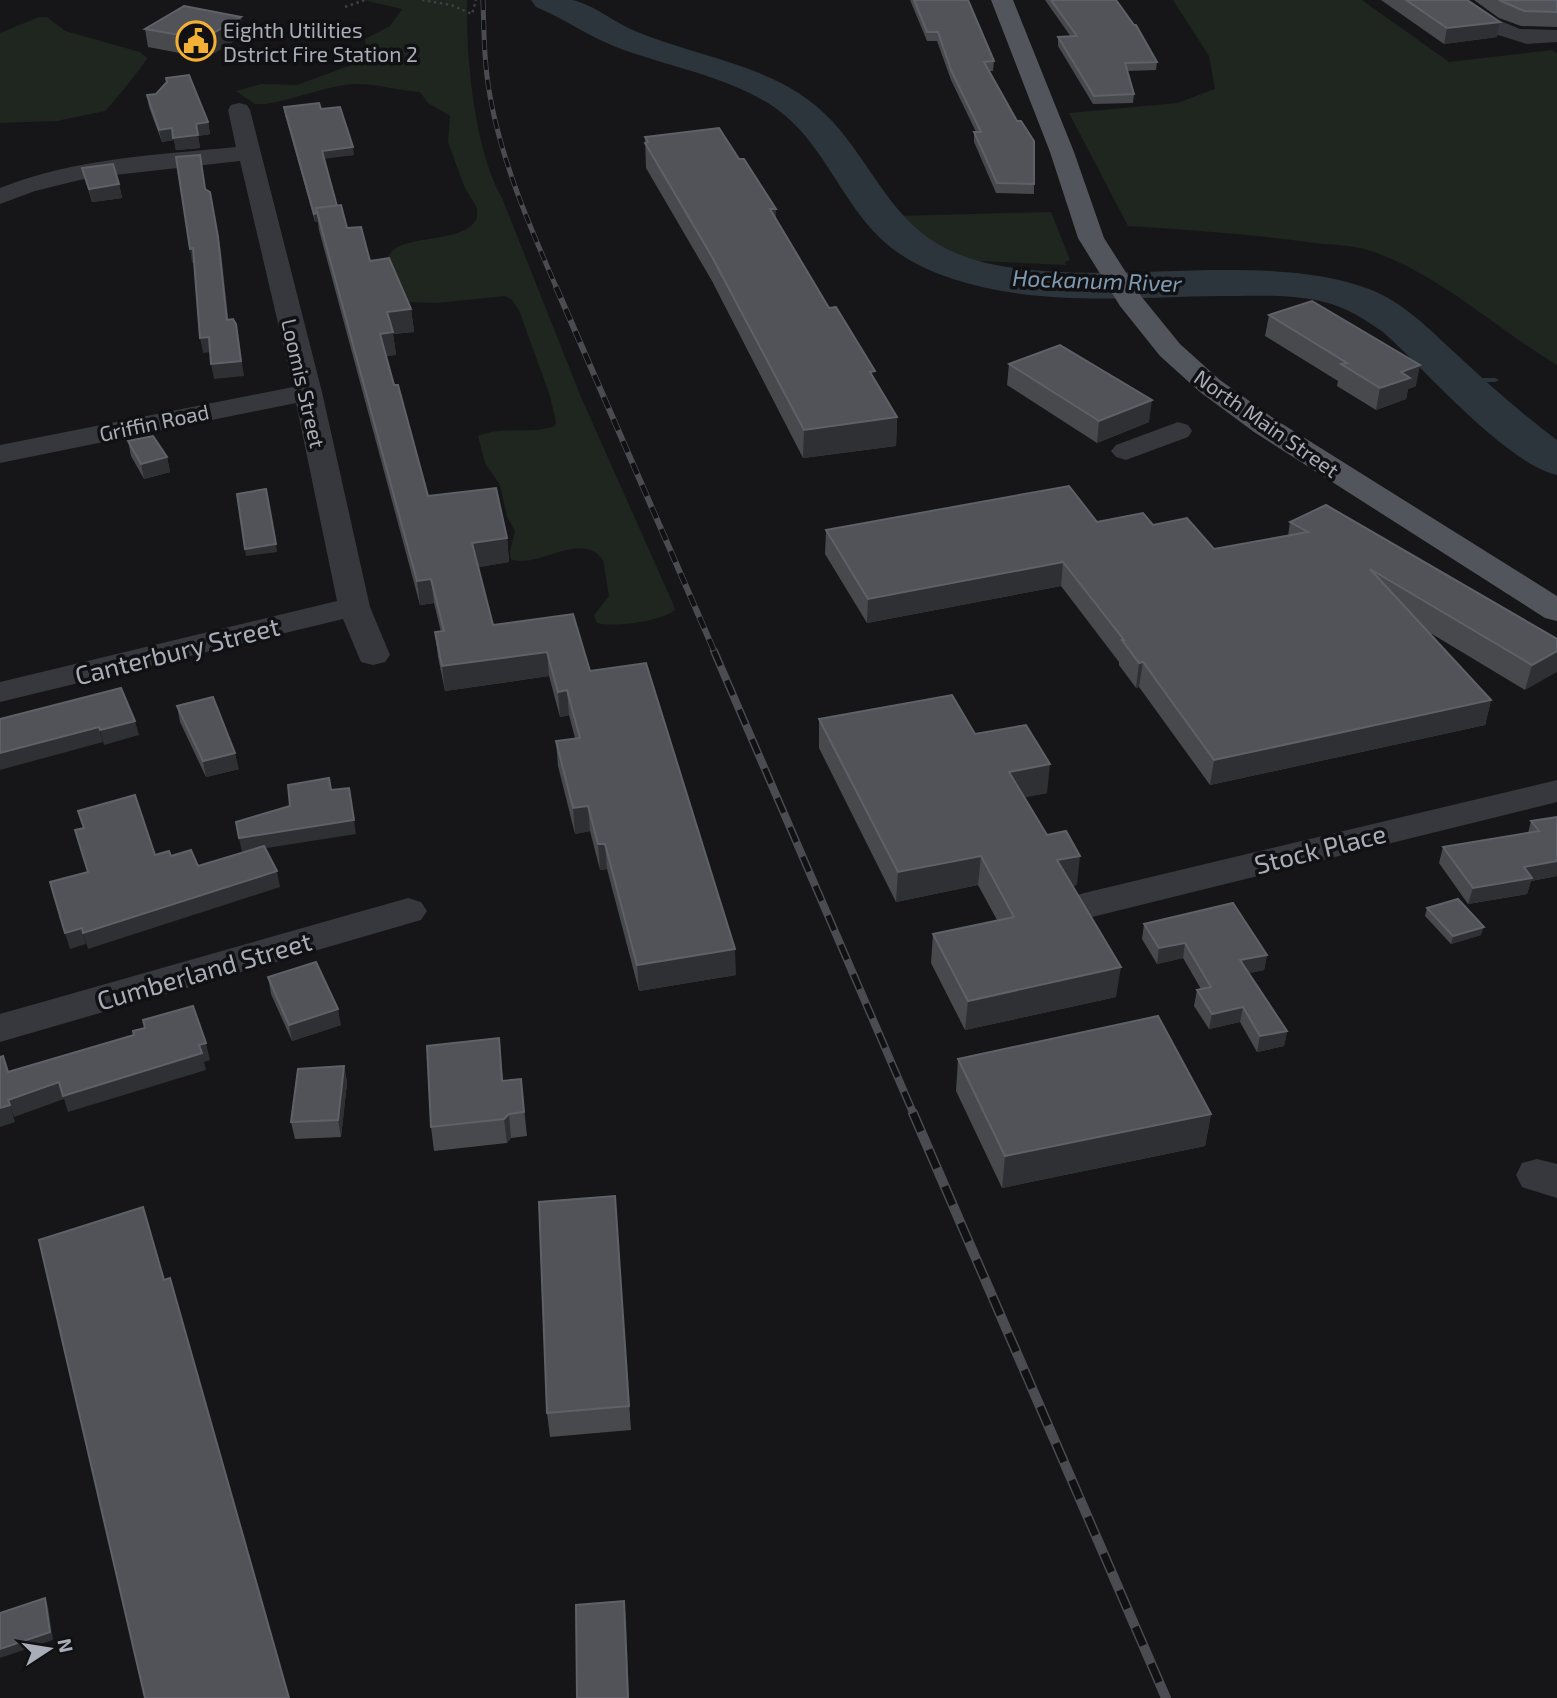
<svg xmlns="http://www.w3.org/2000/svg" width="1557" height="1698" font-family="'Exo 2',sans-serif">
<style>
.green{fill:#1e261f}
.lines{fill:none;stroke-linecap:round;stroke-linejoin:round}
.stream{fill:#2c353c;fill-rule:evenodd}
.river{fill:#2c353c;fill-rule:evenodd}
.path{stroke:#3d3f44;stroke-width:2.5;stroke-dasharray:2.5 3.5;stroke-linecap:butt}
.minor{fill:#37383d;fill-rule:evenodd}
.major{fill:#53555c;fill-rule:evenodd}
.rail-far3-casing{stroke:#4a4c52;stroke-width:5}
.rail-far2-casing{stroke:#4a4c52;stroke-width:6}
.rail-far1-casing{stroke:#4a4c52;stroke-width:8}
.rail-casing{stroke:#4a4c52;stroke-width:10}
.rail-far3{stroke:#111113;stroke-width:3.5;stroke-dasharray:10;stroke-linecap:butt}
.rail-far2{stroke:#111113;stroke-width:4.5;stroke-dasharray:12;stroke-linecap:butt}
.rail-far1{stroke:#111113;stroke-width:5;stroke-dasharray:16;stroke-linecap:butt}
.rail{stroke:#111113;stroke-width:7;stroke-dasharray:20;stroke-linecap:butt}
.wall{fill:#47494d}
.shaded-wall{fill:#2f3033}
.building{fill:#525359;stroke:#5f6168;stroke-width:2}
.labels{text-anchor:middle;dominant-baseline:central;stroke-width:7;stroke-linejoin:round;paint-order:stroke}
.far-poi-label{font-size:21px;fill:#a8adb8;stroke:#111113;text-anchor:start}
.far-street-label{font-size:21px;fill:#a8adb8;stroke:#111113}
.far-water-label{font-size:23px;font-style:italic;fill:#7f9bb3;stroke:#111113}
.street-label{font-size:26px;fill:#a8adb8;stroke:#111113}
</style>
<rect width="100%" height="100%" fill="#161618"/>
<g class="green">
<path d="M363,0H467C466,58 474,148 502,198L581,397L674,606L675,610C661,621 615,628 597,623L594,615L609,596L603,560C581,529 538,570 511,559L510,551L515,531L507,517L500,485L485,463L478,436C506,425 532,435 555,426L556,422L550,396L519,310L512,300L505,296L437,303L403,302L387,261C393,230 462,248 477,218V208L464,186L448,142L450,116L428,103L420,92C395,91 370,81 345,85C318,89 292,100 265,104H255L236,91L261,84L297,85L362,61L367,53L365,39L390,26L402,9Z"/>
<path d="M1173,0H1362L1449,62L1552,50L1557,53V365C1495,328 1441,275 1371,251C1354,245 1332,245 1314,243C1252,234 1190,230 1128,226L1069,113L1177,103L1215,89L1209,56Z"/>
<path d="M39,17H47L65,31L140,52L147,58C145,64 109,108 105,111L57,121L0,123V33Z"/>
<polygon points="1051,212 1070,260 1065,262 1066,265 957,260 916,234 895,216"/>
</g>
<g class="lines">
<polygon class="stream" points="1456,378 1495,378 1499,380 1495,382 1456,382"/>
<path class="river" d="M531,0C544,0 559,0 572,0C591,3 617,24 635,31C702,59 780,65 832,121C872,164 892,223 949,250C982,266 1022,270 1058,272C1152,277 1282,256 1369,289C1403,302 1428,328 1454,352C1487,383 1521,413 1557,440V475C1504,462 1426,370 1383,332C1368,322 1354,312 1337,306C1302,293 1258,296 1221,296C1133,297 1039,307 953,279C926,270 901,258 880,238C839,198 822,140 774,107C728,76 668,67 616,47C588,36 563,18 536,7Z"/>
<g class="path">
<polyline points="422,0 451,5 472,14 476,0"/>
<polyline points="345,7 365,0"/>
</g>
<g class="minor">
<polygon points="1445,0 1469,0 1498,20 1520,29 1557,30 1557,42 1527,44 1495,34"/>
<path d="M239,103L247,105L250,110L322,392L370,607L390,655L385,662L373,665L361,662L343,619L0,702V682L337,601L296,403L0,463V445L293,387L240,161L88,178L35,191L0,204V188C75,158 157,155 236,147L228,110L231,105Z"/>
<polygon points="1178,422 1188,425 1192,431 1188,437 1126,460 1116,457 1111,451 1116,445"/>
<polygon points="1557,780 1557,802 1084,919 1071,915 1065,906 1071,897 1084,893"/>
<polygon points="408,898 421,902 427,911 421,920 0,1042 0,1014"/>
<polygon points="1537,1159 1557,1164 1557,1198 1522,1187 1516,1175 1522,1163"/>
</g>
<polygon class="major" points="991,0 1013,0 1074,152 1104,238 1141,296 1180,344 1220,380 1276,420 1557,596 1557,621 1545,618 1254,432 1200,392 1160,356 1120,306 1078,238 1050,152"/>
<g class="rail-far3-casing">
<path id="rail-far3" d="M483,0C484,32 484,64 490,96C502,163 530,227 557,289"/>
</g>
<g class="rail-far2-casing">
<polyline id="rail-far2" points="556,287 715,653"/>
</g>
<g class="rail-far1-casing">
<polyline id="rail-far1" points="714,651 914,1115"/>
</g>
<g class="rail-casing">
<polyline id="rail" points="913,1113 1166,1698"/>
</g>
<use href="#rail-far3" class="rail-far3"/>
<use href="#rail-far2" class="rail-far2"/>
<use href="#rail-far1" class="rail-far1"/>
<use href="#rail" class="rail"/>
</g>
<g class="wall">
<polygon points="910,0 968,0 994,61 993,71 989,71 1034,184 1034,194 996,193 974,142 974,132 976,132 951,80 937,41 927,41"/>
<polygon points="1045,0 1116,0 1157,62 1156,70 1127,71 1134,94 1133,103 1093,104 1058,46 1058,37 1071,37"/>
<polygon points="1381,0 1467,0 1500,22 1497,37 1444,44"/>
<polygon points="1474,0 1557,0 1557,27 1521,26 1499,18"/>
<polygon points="145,29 244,35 206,58 148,47"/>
<polygon points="147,95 208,122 210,134 198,136 200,148 176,150 174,140 162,142 149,107"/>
<polygon points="284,107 321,109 354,155 324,158 337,206 347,228 370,261 411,309 414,332 393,334 396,355 386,356 428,496 507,538 509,562 478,567 493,625 590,671 736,975 639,991 607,869 600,870 590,831 575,834 558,766 556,741 575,738 569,715 560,717 549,676 445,691 438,657 435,632 441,632 434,603 420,605 319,230 318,222 315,222 285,115"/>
<polygon points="645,137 776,219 829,308 897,417 896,446 803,458 712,281 646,168"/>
<polygon points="82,168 119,184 122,198 92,202"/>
<polygon points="1269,315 1416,386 1408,389 1406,399 1376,410 1337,386 1338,381 1265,336"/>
<polygon points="1009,364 1149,422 1097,443 1007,385"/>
<polygon points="128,441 167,457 170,472 144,479 131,456"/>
<polygon points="1097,522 1153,525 1214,549 1288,536 1290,522 1557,639 1525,690 1427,631 1491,700 1485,725 1210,785 1139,687 1136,688 1119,665 1119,662 1061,586 867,623 825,554 826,530"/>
<polygon points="177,706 239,769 206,777 180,722"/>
<polygon points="819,719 975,734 1047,793 1025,797 1077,885 1072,886 1116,997 965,1030 931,963 933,934 997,920 978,885 896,902 819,748"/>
<polygon points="1557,817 1557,876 1531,881 1527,894 1468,904 1439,863 1443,847 1528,833 1531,821"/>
<polygon points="1427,908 1481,935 1451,944 1425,916"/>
<polygon points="1144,924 1267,955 1264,970 1249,973 1287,1031 1284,1046 1257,1052 1240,1022 1209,1029 1194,1006 1197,990 1201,989 1183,958 1157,964 1142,939"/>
<polygon points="268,977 341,1025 292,1041 271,994"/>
<polygon points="499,1038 503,1081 521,1079 527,1136 511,1138 507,1143 434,1151 431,1127"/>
<polygon points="958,1059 1211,1114 1205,1146 1002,1188 956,1091"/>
<polygon points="344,1066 347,1082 341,1137 295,1139 291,1122"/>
<polygon points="615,1196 631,1430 550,1437 547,1413"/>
</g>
<g class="shaded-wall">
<polygon points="241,17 244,35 206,58 203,39"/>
<polygon points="1500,22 1497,37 1444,44 1447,28"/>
<polygon points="208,122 210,134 198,136 200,148 176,150 174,140 162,142 159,130"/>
<polygon points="353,147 354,155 323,159 322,151"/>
<polygon points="119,184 122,198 92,202 89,189"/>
<polygon points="770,209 776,209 776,235"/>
<polygon points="317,213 318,222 315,222 314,214"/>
<polygon points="218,237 221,251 230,334 227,320"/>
<polygon points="193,248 195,262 192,263 190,249"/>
<polygon points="411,309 414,332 393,334 396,355 383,356 380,334 387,312"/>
<polygon points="236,324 244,376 214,379 211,364"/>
<polygon points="209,337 212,352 203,353 200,338"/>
<polygon points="1420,365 1416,386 1408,389 1406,399 1376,410 1380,388 1401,372"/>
<polygon points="1152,400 1149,422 1097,443 1099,421"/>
<polygon points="897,417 896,446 803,458 804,430"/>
<polygon points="167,457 170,472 144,479 141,464"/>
<polygon points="507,538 509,562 475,568 472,543"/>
<polygon points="276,544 277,552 246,556 245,549"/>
<polygon points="1063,562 1061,586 867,623 868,599"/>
<polygon points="431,579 434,603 420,605 417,581"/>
<polygon points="1557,651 1557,672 1525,690 1532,665"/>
<polygon points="547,652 549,676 445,691 442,666"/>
<polygon points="1143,662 1139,687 1136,688 1139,663"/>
<polygon points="567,690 569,715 560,717 558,692"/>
<polygon points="1491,700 1485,725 1210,785 1214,760"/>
<polygon points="135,721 139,735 104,745 100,730"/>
<polygon points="99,727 103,742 0,770 0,753"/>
<polygon points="235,753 239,769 206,777 203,761"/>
<polygon points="1050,764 1047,793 1007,801 1009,772"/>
<polygon points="349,788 356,834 242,852 239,838"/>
<polygon points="588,806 590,831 575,834 573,808"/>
<polygon points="598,844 605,844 607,869 600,870"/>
<polygon points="981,856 978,885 896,902 898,872"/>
<polygon points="1080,856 1077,885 1054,890 1057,860"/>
<polygon points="1557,861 1557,876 1531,881 1527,894 1468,904 1473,888 1524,867"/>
<polygon points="277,871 280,887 88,949 83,933"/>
<polygon points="1484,927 1481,935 1451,944 1453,936"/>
<polygon points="82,928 86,944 70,949 65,933"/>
<polygon points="1185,943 1183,958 1157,964 1159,948"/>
<polygon points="735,949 736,975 639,991 637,965"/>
<polygon points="1267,955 1264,970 1237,976 1240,960"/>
<polygon points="1121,967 1116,997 965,1030 968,1001"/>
<polygon points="1243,1007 1240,1022 1209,1029 1212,1014"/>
<polygon points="338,1009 341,1025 292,1041 289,1025"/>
<polygon points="1287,1031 1284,1046 1257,1052 1260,1036"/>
<polygon points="206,1043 210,1060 204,1062 206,1070 68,1112 64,1099 14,1117 8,1100 59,1082"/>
<polygon points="344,1066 347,1082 341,1137 338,1120"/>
<polygon points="10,1105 15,1122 0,1127 0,1108"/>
<polygon points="509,1114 511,1138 507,1143 504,1119"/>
<polygon points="1211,1114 1205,1146 1002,1188 1005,1156"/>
<polygon points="45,1598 48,1606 53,1640 0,1658 0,1649"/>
<polygon points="624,1601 626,1617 629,1698 628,1698"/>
</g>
<g class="building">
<polygon points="914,0 968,0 994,61 984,62 1017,121 1021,121 1034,141 1034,184 997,183 974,132 981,132 951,70 938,32 927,32"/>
<polygon points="1051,0 1116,0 1134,25 1136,25 1157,62 1125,63 1134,94 1094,96 1058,37 1077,36"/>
<polygon points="1406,0 1467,0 1500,22 1447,28"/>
<polygon points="1499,0 1557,0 1557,12 1524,11"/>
<polygon points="184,6 241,17 203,39 145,29"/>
<polygon points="189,75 208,122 196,124 198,135 173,138 172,128 159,130 147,95 156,94 167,82 166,78"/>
<polygon points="319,103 321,109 340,107 353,147 322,151 337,206 316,208 317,213 314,214 284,107"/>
<polygon points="719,128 739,159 744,159 776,209 770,209 829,308 836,307 875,371 870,372 897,417 804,430 711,255 645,143 648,142 645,137"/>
<polygon points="200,155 205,189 210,192 218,237 227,320 233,319 236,324 241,361 211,364 209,337 200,338 193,248 190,249 176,157"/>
<polygon points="113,164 119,184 89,189 82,168"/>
<polygon points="341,205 347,228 361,227 370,261 389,258 411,309 387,312 393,332 380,334 394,385 398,385 428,496 496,488 507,538 472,543 493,625 573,614 590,671 646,663 735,949 637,965 605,844 598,844 588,806 573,808 556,741 580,738 567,690 558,692 547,652 442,666 435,632 444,631 431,579 417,581 316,208"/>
<polygon points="1312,301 1420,365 1401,372 1410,378 1380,388 1341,364 1347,363 1269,315"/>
<polygon points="1060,345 1152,400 1099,421 1009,364"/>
<polygon points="153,436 167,457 141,464 128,441"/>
<polygon points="1069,486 1097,522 1143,513 1153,525 1187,518 1214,549 1308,532 1290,522 1326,505 1557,639 1557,651 1532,665 1370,569 1491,700 1214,760 1143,662 1139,663 1122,640 1124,640 1063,562 868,599 826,530"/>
<polygon points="266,489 276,544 245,549 237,494"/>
<polygon points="121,688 135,721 100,730 99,727 0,753 0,719"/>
<polygon points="952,695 975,734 1026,725 1050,764 1009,772 1047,835 1066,831 1080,856 1057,860 1121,967 968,1001 933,934 1014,917 981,856 898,872 819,719"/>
<polygon points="213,697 235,753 203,761 177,706"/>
<polygon points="329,778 331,790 349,788 354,820 239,838 236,822 290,806 288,785"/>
<polygon points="135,795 155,855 169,851 171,856 191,850 198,866 264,846 277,871 83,933 82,928 65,933 50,882 88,872 75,830 84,828 78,811"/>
<polygon points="1557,817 1557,861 1524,867 1532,878 1473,888 1443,847 1539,831 1531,821"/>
<polygon points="1458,899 1484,927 1453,936 1427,908"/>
<polygon points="1233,903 1267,955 1240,960 1287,1031 1260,1036 1243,1007 1212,1014 1197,990 1211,987 1185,943 1159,948 1144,924"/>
<polygon points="316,962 338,1009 289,1025 268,977"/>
<polygon points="193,1006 206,1043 199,1045 202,1053 63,1096 59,1082 8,1100 10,1105 0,1108 0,1057 3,1056 8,1072 134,1035 133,1031 145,1028 143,1020"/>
<polygon points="1158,1016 1211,1114 1005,1156 958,1059"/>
<polygon points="499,1038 502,1081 521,1079 524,1112 509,1114 504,1119 431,1127 427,1046"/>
<polygon points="344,1066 338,1120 291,1122 298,1069"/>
<polygon points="615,1196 629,1406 547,1413 539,1202"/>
<polygon points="143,1207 164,1280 170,1278 289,1698 145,1698 39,1240"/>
<polygon points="45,1598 50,1632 0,1649 0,1613"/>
<polygon points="624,1601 628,1698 577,1698 576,1605"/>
</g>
<defs>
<g id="civic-ring" transform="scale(2.0125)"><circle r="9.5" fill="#111113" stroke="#f2b134" stroke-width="1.5"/><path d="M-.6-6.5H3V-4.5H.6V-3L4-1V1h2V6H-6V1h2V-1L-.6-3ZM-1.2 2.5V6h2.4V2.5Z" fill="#f2b134"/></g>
</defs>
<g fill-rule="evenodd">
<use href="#civic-ring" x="196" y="41"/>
</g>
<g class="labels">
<g class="far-poi-label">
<text x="223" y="29">Eighth Utilities<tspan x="223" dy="24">Dstrict Fire Station 2</tspan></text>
</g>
<g class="far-street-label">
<text transform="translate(304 383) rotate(77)">Loomis Street</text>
<text transform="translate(154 422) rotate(-12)">Griffin Road</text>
<text transform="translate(1267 423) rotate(35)">North Main Street</text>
</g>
<g class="far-water-label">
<text transform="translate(1097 280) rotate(2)">Hockanum River</text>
</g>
<g class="street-label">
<text transform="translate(177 650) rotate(-14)">Canterbury Street</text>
<text transform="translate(1320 848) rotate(-14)">Stock Place</text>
<text transform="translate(204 970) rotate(-16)">Cumberland Street</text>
</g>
</g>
<g transform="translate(49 1649) rotate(78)" stroke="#111113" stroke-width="5" paint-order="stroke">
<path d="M0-5L12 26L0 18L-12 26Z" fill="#a8adb8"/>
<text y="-10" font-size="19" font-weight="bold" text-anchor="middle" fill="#a8adb8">N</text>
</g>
</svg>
